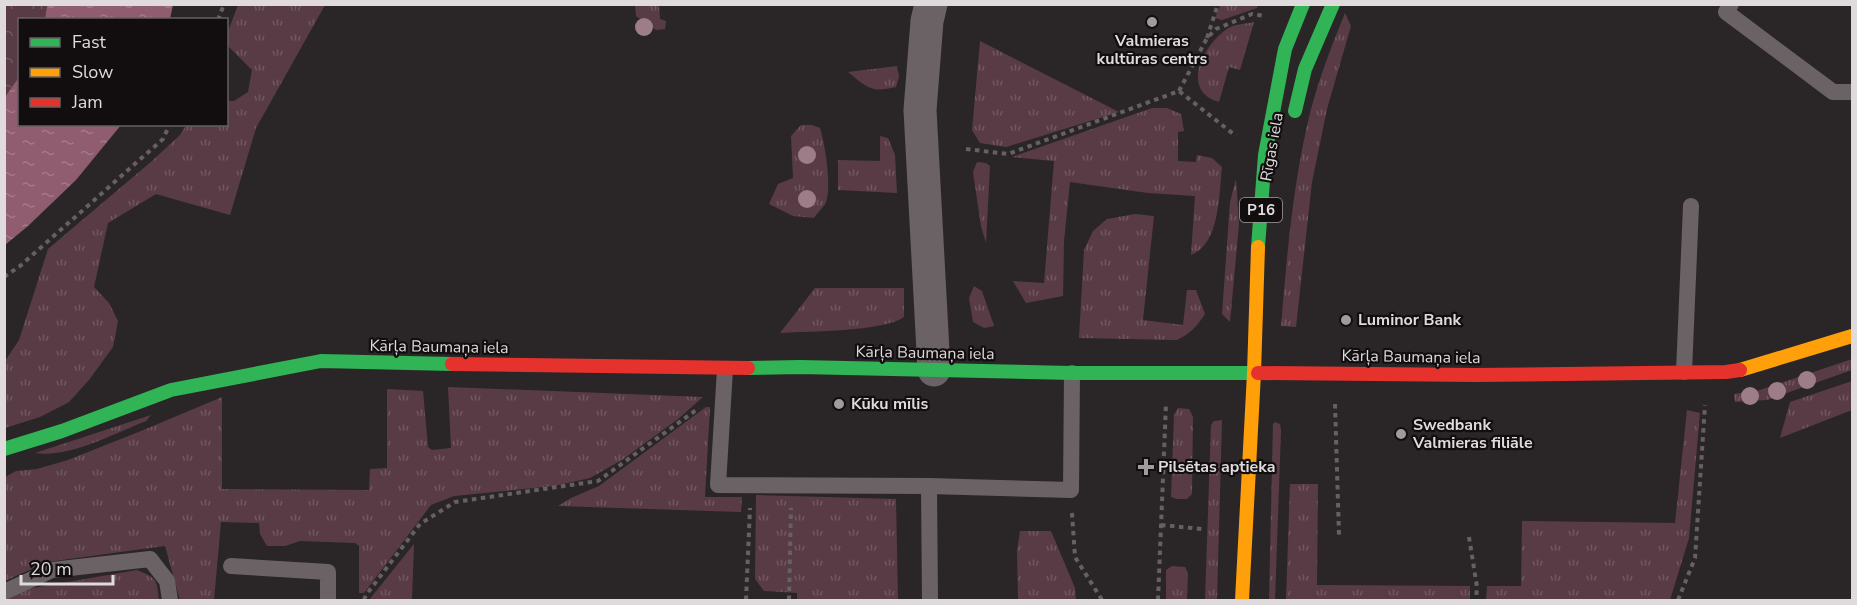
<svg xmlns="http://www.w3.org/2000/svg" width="1857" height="605" font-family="'Nunito Sans',sans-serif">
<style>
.grass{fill:url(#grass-tufts)}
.park{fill:url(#park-crowns)}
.water{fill:url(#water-ripples)}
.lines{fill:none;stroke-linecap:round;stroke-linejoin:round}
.path{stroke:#666062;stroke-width:4;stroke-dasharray:4.5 4.5;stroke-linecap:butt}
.lane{stroke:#6b6266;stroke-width:16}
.street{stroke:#6b6266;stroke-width:33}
.fast{stroke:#30b455;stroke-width:14}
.slow{stroke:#ff9f0a;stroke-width:14}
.jam{stroke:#e5322d;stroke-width:14}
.tree{fill:#9c7d88}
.poi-dot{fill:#a09b9d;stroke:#120e0f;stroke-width:2}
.labels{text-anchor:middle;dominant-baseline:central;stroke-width:4.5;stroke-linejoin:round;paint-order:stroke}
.shield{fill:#120e0f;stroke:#a29d9e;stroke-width:1.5}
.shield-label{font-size:15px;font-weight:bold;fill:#dfdadc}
.poi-label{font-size:16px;font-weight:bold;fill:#dfdadc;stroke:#120e0f;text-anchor:start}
.street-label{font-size:16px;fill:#dfdadc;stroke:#120e0f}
</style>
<defs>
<pattern id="grass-tufts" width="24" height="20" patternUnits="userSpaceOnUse" patternTransform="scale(1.5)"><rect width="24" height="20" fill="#593b46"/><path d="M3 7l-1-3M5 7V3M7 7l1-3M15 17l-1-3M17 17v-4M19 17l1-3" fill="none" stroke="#705760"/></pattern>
<pattern id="park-crowns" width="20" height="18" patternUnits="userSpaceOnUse" patternTransform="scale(1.5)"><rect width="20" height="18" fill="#593b46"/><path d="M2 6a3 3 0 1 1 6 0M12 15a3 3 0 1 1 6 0" fill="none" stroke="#705760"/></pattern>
<pattern id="water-ripples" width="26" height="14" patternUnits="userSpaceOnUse" patternTransform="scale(1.5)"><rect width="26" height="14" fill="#905c6f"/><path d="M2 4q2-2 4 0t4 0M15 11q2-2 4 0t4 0" fill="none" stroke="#a47a8a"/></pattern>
</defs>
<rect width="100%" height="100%" fill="#2a2627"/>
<g class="grass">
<polygon points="1221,4 1258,4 1258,5 1257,8 1222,20 1215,18"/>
<polygon points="238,5 325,5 256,128 230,215 156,194 108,223 94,287 109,303 118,321 113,347 89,380 69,402 40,417 5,428 5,361 19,340 48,249 152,161 180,135 186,125 226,124 227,101 234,101 248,92 252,70 227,45 227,34"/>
<polygon points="635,5 659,5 660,19 666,21 665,29 656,30 636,16"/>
<path d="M1345,13L1351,26L1327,109L1312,182L1296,327L1281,326C1287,254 1293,183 1310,113C1319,78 1332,45 1345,13Z"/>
<path d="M1254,22L1240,70L1229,67L1219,102C1180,91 1203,45 1227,29C1234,24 1245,24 1254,22Z"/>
<polygon points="980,41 1119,112 1006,147 980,143 972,130"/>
<path d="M897,66L899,77L896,87C871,93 868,88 848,72Z"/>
<path d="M1152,108H1167L1181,114L1184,131L1178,132V161L1196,162L1197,155L1212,158L1222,167C1219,194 1220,244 1191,255L1195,196L1148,193L1070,182L1064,241L1063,296L1026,303L1013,281L1044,283L1054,161L1012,157Z"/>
<path d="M801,125H812L820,128C825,144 832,187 826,202C824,207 817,213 814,218L793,216L769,204L778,184L793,178L791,136Z"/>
<polygon points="880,136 888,138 895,155 897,193 838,190 838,160 880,161"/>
<polygon points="977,162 986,163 990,166 986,243 981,226 973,172"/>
<polygon points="1236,179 1239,224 1230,322 1222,314 1230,202"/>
<path d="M1135,214L1154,216L1143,320L1183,325L1187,290H1196L1205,314C1198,325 1190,334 1177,340L1079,338L1084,250L1093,231L1107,219Z"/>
<polygon points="974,286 982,291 994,326 984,328 973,322 969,298"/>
<path d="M815,288H904V317C882,332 809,331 780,333Z"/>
<polygon points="1852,359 1852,370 1767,400 1735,402 1734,394 1760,390"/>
<polygon points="1852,381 1852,410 1780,438 1790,402"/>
<polygon points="448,387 703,397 678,419 622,460 590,478 554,486 454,496 431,505 364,593 359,593 359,546 355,543 300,541 285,546 267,546 260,534 259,523 221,522 214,600 180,600 165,546 47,562 5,581 5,477 16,471 37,469 68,460 141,431 222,397 222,489 369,490 370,469 387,468 387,389 423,391 428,447 432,450 451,448"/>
<polygon points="706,407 710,407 705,497 742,497 741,512 558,506 571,498 599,486"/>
<polygon points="1178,408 1189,409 1193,417 1192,494 1187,499 1177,499 1171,497 1174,415"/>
<polygon points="1687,410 1700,413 1689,538 1670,600 1486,600 1487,586 1521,586 1522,521 1675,523"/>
<path d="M151,415L146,421C113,434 70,458 35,453Z"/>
<polygon points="1222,420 1217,600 1205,600 1211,425 1214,421"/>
<polygon points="1275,422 1280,424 1281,430 1275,600 1269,600 1273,424"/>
<polygon points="1290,484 1318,484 1317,585 1470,586 1470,600 1286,600"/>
<polygon points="756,495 896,499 898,600 797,600 797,593 764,591 755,579"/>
<polygon points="1020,531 1051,531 1075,588 1076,600 1006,600 1018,599 1017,551"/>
<polygon points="414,544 412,600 369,600"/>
<polygon points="1172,566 1185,567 1188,573 1187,600 1166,600 1166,570"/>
<path d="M137,570C157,578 157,580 159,600H5L21,590Z"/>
</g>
<polygon class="park" points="5,5 47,5 45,19 20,20 19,77 5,97"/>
<g class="water">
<polygon points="47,5 47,4 173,5 170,19 45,19"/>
<polygon points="19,77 20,124 121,125 76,180 28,226 5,245 5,97"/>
</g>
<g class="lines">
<g class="path">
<polyline points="218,20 224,4"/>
<polyline points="1207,38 1218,4"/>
<polyline points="1179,91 1207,38 1216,29 1252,14 1265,16"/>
<polyline points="966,149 1008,154 1179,91 1236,136"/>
<polyline points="4,277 20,266 163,139 170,124"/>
<polyline points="1335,404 1339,535"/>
<polyline points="1072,513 1075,557 1102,600"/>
<polyline points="1161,525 1202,529"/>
<polyline points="1469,537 1477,587 1476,600"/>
<polyline points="364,600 366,595 420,524 455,502 598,481 699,408"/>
<polyline points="746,600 750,508"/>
<polyline points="789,600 791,508"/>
<polyline points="1158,600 1166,404"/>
<polyline points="1678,600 1695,558 1705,405"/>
</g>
<g class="lane">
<polyline points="1731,4 1726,12 1833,92 1852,92"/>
<polyline points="725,369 718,485 929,486 1071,490 1072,373"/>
<polyline points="1684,372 1691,206"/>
<polyline points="929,486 930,600"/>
<polyline points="231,566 328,572 328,600"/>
<polyline points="4,592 52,570 150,559 167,581 170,600"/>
</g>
<polyline class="street" points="931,4 927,21 920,110 934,370"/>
<g class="fast">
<polyline points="1295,111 1305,69 1333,4"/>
<polyline points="1258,247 1265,155 1285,49 1303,4"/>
<polyline points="748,368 800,367 1072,373 1258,373"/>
<polyline points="4,449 62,431 171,390 321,361 452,364"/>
</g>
<g class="slow">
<polyline points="1740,370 1852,336"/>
<polyline points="1242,600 1254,373 1258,247"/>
</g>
<g class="jam">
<polyline points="452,364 748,368"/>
<polyline points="1258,373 1475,375 1726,372 1740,370"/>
</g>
</g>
<g class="tree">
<circle cx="644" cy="27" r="9"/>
<circle cx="807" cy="155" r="9"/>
<circle cx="807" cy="199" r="9"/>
<circle cx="1807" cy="380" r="9"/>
<circle cx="1777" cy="391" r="9"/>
<circle cx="1750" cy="396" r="9"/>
</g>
<g class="poi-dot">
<circle cx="1152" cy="22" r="6"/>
<circle cx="1346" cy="320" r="6"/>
<circle cx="839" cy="404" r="6"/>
<circle cx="1401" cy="434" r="6"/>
<path d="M1143 458h6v6h6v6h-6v6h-6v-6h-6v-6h6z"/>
</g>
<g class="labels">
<rect class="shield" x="1240" y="198" width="42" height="24" rx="4.5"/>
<g class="shield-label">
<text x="1261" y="210">P16</text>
</g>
<g class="poi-label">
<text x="1152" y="41" text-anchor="middle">Valmieras<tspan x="1152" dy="18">kultūras centrs</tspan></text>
<text x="1358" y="320">Luminor Bank</text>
<text x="851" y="404">Kūku mīlis</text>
<text x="1413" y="425">Swedbank<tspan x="1413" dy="18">Valmieras filiāle</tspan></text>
<text x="1158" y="467">Pilsētas aptieka</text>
</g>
<g class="street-label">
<text transform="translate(1272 147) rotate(-80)">Rīgas iela</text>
<text transform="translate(439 347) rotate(1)">Kārļa Baumaņa iela</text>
<text transform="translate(925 353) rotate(1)">Kārļa Baumaņa iela</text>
<text transform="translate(1411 357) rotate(1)">Kārļa Baumaņa iela</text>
</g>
</g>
<rect width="1857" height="605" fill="none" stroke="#dfdadc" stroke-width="12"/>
<rect x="18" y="18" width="210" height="108" fill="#120e0f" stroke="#646061" stroke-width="1.5"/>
<rect x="30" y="38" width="30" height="9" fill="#30b455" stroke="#646061" stroke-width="1.5"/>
<text x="72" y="48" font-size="18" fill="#dfdadc">Fast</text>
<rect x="30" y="68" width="30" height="9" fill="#ff9f0a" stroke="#646061" stroke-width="1.5"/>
<text x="72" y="78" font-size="18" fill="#dfdadc">Slow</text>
<rect x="30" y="98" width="30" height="9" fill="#e5322d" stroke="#646061" stroke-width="1.5"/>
<text x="72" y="108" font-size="18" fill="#dfdadc">Jam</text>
<path d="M21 575v9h92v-9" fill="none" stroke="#dfdadc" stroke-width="3"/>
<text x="30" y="575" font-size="18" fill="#dfdadc" stroke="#120e0f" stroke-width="4.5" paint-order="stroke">20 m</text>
</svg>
